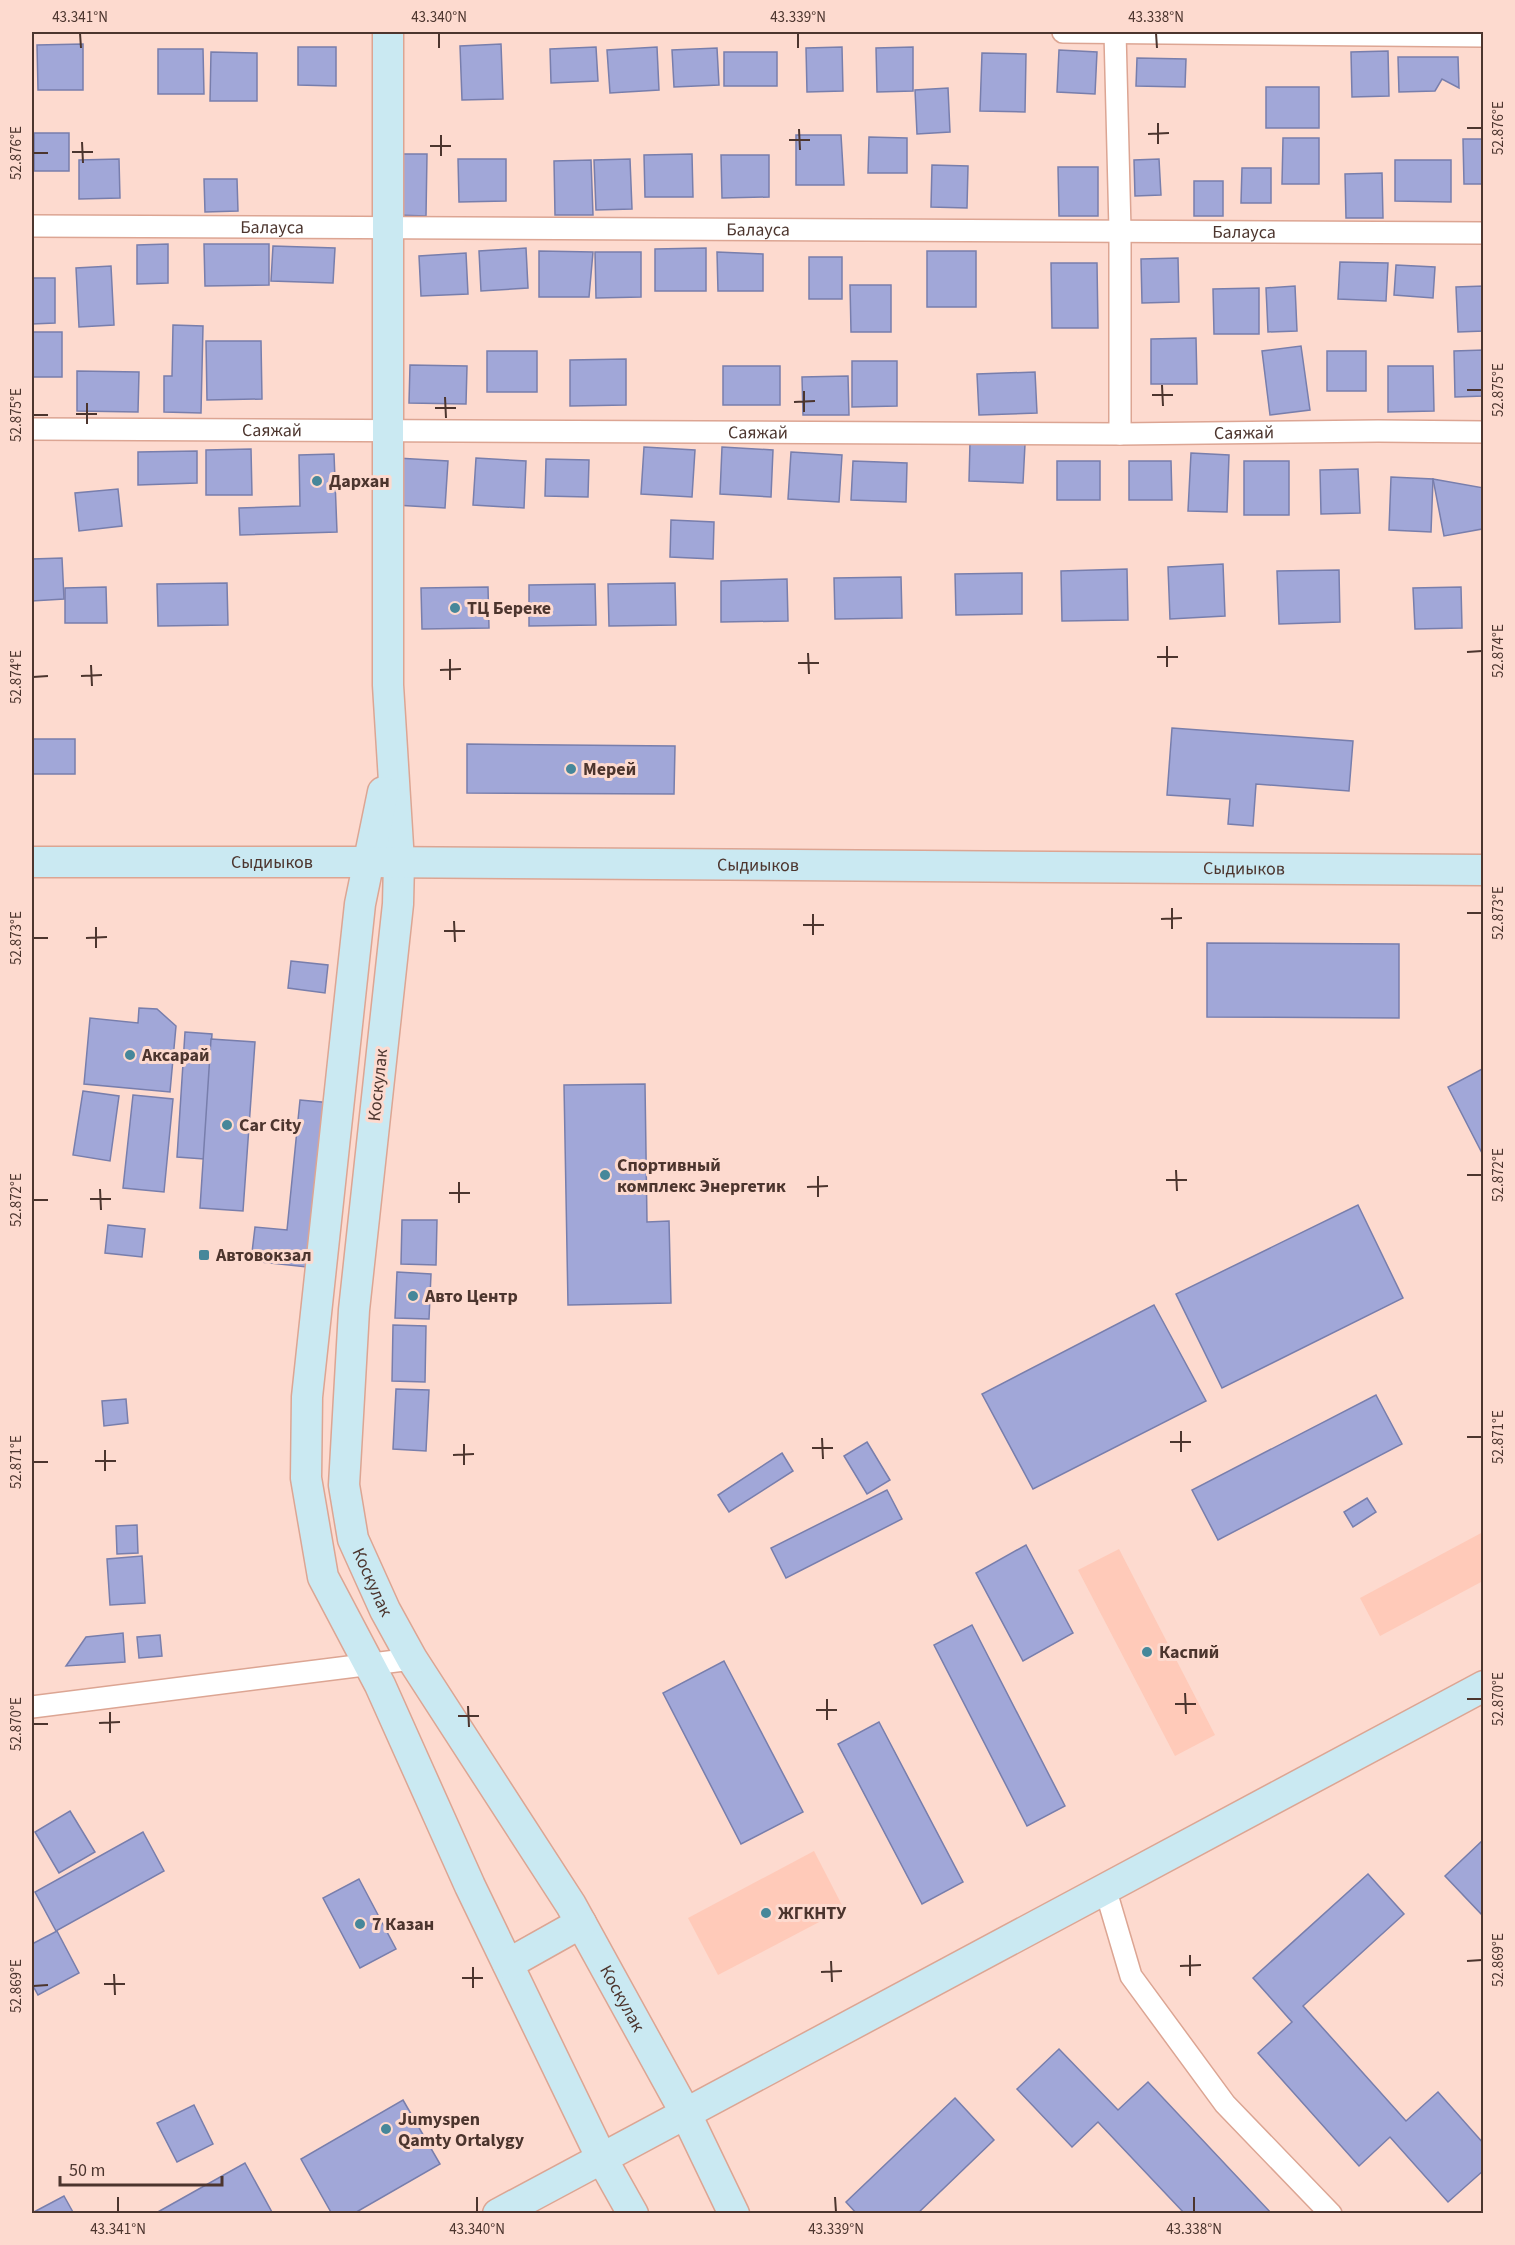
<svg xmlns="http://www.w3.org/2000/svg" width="1515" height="2245" font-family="'Source Sans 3',sans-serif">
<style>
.built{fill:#ffcab9}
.building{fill:#a1a7d8;stroke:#787eac;stroke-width:1.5}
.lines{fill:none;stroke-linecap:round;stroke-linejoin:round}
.street-casing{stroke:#dca593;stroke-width:24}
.secondary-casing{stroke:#dca593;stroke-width:33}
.street{stroke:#fff;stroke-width:21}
.secondary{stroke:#cae9f2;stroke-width:30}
.ticks{fill:none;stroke:#4c352e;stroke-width:2}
.poi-dot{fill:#46879a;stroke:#fddacf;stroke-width:2}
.labels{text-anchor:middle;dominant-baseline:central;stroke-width:6;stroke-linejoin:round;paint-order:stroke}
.street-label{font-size:18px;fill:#4c352e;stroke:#fddacf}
.poi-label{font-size:18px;font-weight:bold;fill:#4c352e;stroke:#fddacf;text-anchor:start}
.neatline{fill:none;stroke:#4c352e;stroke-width:2}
.ticks-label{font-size:15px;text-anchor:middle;fill:#4c352e}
</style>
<rect width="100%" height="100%" fill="#fddacf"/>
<g class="built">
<polygon points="1483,1532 1483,1581 1380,1636 1360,1598"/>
<polygon points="1119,1549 1215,1735 1175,1756 1078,1570"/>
<polygon points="814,1851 844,1909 718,1975 688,1918"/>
</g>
<g class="building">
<polygon points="83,44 83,90 38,90 37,45"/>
<polygon points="501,44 503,99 462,100 460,46"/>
<polygon points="298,47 336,47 336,86 298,85"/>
<polygon points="596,47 598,81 551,83 550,49"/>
<polygon points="657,47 659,90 610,93 607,50"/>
<polygon points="842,47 843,91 807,92 806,48"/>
<polygon points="913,47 913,91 877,92 876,48"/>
<polygon points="717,48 719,85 674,87 672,50"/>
<polygon points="158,49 203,49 204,94 158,94"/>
<polygon points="1059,50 1097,52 1095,94 1057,92"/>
<polygon points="1388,51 1389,96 1352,97 1351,52"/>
<polygon points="211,52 257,53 257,101 210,101"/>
<rect x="724" y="52" width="53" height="34"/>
<polygon points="982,53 1026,54 1025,112 980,111"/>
<polygon points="1398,57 1458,57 1459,88 1442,79 1435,91 1399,92"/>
<polygon points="1137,58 1186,59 1185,87 1136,86"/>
<rect x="1266" y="87" width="53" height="41"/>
<polygon points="948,88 950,132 917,134 915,90"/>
<rect x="34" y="133" width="35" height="38"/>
<polygon points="796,135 841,135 844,185 796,185"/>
<polygon points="869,137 907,138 907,173 868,173"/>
<polygon points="1283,138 1319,138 1319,184 1282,184"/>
<polygon points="1463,139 1484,139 1484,184 1464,184"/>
<polygon points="398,154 427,154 426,216 397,215"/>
<polygon points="692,154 693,197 645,197 644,155"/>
<polygon points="721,155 769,155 769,197 722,198"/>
<polygon points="119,159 120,198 79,199 79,160"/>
<polygon points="458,159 506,159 506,201 459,202"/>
<polygon points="630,159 632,209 596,210 594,160"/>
<polygon points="1159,159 1161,195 1135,196 1134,160"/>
<polygon points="591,160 593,215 555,215 554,161"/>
<polygon points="1395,160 1451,160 1451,202 1395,201"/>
<polygon points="932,165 968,166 967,208 931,207"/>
<polygon points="1058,167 1098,167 1098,216 1059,216"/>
<polygon points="1242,168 1271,168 1271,203 1241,203"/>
<polygon points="1382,173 1383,218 1346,218 1345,174"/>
<polygon points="204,179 237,179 238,211 205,212"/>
<rect x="1194" y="181" width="29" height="35"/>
<polygon points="168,244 168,283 137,284 137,245"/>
<polygon points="204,244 269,244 269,285 205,286"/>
<polygon points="273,246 335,248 333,283 271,281"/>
<polygon points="526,248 528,288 481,291 479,251"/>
<polygon points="706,248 706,291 655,291 655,249"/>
<polygon points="539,251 593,252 589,297 539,297"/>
<rect x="927" y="251" width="49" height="56"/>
<polygon points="595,252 641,252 641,297 596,298"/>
<polygon points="717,252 763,254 763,291 718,291"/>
<polygon points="466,253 468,294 421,296 419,256"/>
<rect x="809" y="257" width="33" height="42"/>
<polygon points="1178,258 1179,302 1142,303 1141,259"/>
<polygon points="1340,262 1388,263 1386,301 1338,299"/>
<polygon points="1051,263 1097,263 1098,328 1052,328"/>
<polygon points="1396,265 1435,267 1433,298 1394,295"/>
<polygon points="111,266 114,325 79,327 76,268"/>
<polygon points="32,278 55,278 55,323 32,324"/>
<polygon points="850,285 891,285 891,332 851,332"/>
<polygon points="1295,286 1297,331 1268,332 1266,288"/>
<polygon points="1484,286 1484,331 1458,332 1456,287"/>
<polygon points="1259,288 1259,334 1214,334 1213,289"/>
<polygon points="173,325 203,326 201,413 164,412 164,376 172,376"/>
<rect x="32" y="332" width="30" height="45"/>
<polygon points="1196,338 1197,384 1151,384 1151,339"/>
<polygon points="206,341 261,341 262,399 207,400"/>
<polygon points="1301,346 1310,410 1270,415 1262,351"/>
<polygon points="1484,350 1484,396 1455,397 1454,351"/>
<rect x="487" y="351" width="50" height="41"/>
<rect x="1327" y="351" width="39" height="40"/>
<polygon points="626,359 626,405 570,406 570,360"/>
<polygon points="852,361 897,361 897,406 852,407"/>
<polygon points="410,365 467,366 466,404 409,403"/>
<rect x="723" y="366" width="57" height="39"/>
<polygon points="1388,366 1433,366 1434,411 1388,412"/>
<polygon points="77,371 139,372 138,412 77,411"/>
<polygon points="1035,372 1037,413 979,415 977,374"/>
<polygon points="848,376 849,415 803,415 802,377"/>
<polygon points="970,442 1025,444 1023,483 969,481"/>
<polygon points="644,447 695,450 692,497 641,494"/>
<polygon points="722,447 773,450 771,497 720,494"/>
<polygon points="251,449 252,495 206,495 206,450"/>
<polygon points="197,451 197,483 138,485 138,452"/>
<polygon points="791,452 842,455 839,502 788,499"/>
<polygon points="1191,453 1229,455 1227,512 1188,511"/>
<polygon points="334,454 337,532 240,535 239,508 300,506 299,455"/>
<polygon points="397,458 448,461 445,508 395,505"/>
<polygon points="476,458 526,461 524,508 473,505"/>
<polygon points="546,459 589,460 588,497 545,496"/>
<polygon points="853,461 907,463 906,502 851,500"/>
<rect x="1057" y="461" width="43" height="39"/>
<polygon points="1129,461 1171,461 1172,500 1129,500"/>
<rect x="1244" y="461" width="45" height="54"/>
<polygon points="1358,469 1360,513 1321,514 1320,470"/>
<polygon points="1391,477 1433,479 1431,532 1389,530"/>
<polygon points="1433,479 1484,488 1482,529 1444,536"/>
<polygon points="118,489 122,526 79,531 75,493"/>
<polygon points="671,520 714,522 713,559 670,557"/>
<polygon points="62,558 64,599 32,601 32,559"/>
<polygon points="1223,564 1225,616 1170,619 1168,567"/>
<polygon points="1127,569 1128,620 1062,621 1061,571"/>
<polygon points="1339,570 1340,622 1279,624 1277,571"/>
<polygon points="1022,573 1022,614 956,615 955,574"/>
<polygon points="901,577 902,618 835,619 834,578"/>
<polygon points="787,579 788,621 721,622 721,581"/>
<polygon points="227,583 228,625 158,626 157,584"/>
<polygon points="675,583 676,625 609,626 608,584"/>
<polygon points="595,584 596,625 529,626 529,585"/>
<polygon points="106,587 107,623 65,623 65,588"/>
<polygon points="488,587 489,628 422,629 421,588"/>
<polygon points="1461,587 1462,628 1415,629 1413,588"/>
<polygon points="1172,728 1353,741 1349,791 1256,784 1253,826 1228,824 1230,799 1167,795"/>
<rect x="32" y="739" width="43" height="35"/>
<polygon points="467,744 675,746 674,794 467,793"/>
<polygon points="1207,943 1399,944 1399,1018 1207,1017"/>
<polygon points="291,961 328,965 325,993 288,988"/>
<polygon points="139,1008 157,1009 176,1026 170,1092 84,1084 90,1018 138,1023"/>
<polygon points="185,1032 212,1034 204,1159 177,1157"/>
<polygon points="211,1039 255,1042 243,1211 200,1208"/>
<polygon points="1484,1068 1484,1157 1448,1087"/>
<polygon points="645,1084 647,1222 669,1221 671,1303 568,1305 564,1085"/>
<polygon points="83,1091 119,1096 110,1161 73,1155"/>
<polygon points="133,1095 173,1099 164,1192 123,1188"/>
<polygon points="300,1100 332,1103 316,1268 251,1261 255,1227 287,1230"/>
<polygon points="1358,1205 1403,1298 1222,1388 1176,1294"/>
<polygon points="402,1220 437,1220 436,1265 401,1264"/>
<polygon points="108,1225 145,1229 142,1257 105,1253"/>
<polygon points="397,1272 431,1274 429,1319 395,1318"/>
<polygon points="1154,1305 1206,1401 1033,1489 982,1394"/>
<polygon points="393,1325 426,1326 425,1382 392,1381"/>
<polygon points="396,1389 429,1390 426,1451 393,1449"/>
<polygon points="1376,1395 1402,1444 1218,1540 1192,1490"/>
<polygon points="126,1399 128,1423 104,1426 102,1401"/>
<polygon points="867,1442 890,1480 867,1494 844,1456"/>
<polygon points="782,1453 793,1471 729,1512 718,1495"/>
<polygon points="887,1490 902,1519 786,1578 771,1548"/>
<polygon points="1367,1498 1376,1512 1353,1527 1344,1512"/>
<polygon points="137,1525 138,1553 117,1554 116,1526"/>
<polygon points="1026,1545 1073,1633 1023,1661 976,1573"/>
<polygon points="142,1556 145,1603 110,1605 107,1559"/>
<polygon points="972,1625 1065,1806 1027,1826 934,1645"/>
<polygon points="123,1633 125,1662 66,1666 86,1637"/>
<polygon points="160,1635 162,1656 139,1658 137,1637"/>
<polygon points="724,1661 803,1812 741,1844 663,1693"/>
<polygon points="879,1722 963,1882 922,1904 838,1744"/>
<polygon points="70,1811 95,1852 59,1873 35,1832"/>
<polygon points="143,1832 164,1871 56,1931 35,1892"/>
<polygon points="1483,1840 1484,1840 1484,1917 1445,1876"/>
<polygon points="1368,1874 1404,1914 1303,2006 1406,2121 1438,2092 1484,2144 1484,2170 1448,2202 1390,2137 1359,2166 1258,2053 1292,2022 1253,1978"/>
<polygon points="359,1879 396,1949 360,1968 323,1898"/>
<polygon points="57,1931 79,1973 38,1995 32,1984 32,1944"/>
<polygon points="1059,2049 1118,2110 1148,2082 1272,2214 1185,2214 1098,2122 1072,2147 1017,2089"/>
<polygon points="955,2098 994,2140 917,2214 857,2214 846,2202"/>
<polygon points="403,2100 440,2164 353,2214 332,2214 301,2159"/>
<polygon points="194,2105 213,2144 177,2162 157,2123"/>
<polygon points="245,2163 273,2214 156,2214 156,2213"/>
<polygon points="64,2196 74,2214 33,2214 32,2213"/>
</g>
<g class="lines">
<g class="street-casing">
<g id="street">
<polyline points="1063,32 1484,36"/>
<polyline points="1115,32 1120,230 1120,434"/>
<path id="s1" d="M32,226L1484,233"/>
<path id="s2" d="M32,429L1120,434L1378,431L1484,432"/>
<polyline points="32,1707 412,1659"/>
<polyline points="1105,1888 1131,1976 1225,2104 1331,2214"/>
</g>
</g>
<g class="secondary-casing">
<g id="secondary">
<path id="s3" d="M388,32V685L399,862L398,904L354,1310L344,1485L353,1539L385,1610L412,1659L571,1905L685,2112L734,2214"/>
<polyline points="383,792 360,904 307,1397 306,1478 323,1577 380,1685 470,1886 601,2157 633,2214"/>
<path id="s4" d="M32,862H368L1484,870"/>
<polyline points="508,1964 581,1923"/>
<polyline points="498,2214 1484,1686"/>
</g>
</g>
<use href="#street" class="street"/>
<use href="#secondary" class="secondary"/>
</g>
<path class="ticks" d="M80,33L81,48M439,33V48M798,33V48M1156,33L1157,48M1158,123V144M1467,128H1482M799,129L800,150M1148,134L1169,133M441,135V156M789,140H810M82,142L83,163M430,146H451M72,152H93M33,153H48M1162,385L1163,406M1467,390H1482M804,391V412M1152,395H1173M445,397L446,418M794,402L815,401M87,403V424M435,408H456M76,414H97M33,415H48M1167,646V667M1467,652L1482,651M808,653L809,674M1157,657H1178M450,659V680M798,663H819M91,665L92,686M440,670L461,669M81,676L102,675M33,677L48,676M1172,908V929M1467,913H1482M813,914V935M1161,919L1182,918M454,921L455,942M803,925H824M96,927V948M444,931H465M33,938H48M86,938L107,937M1176,1170L1177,1191M1467,1175H1482M818,1176V1197M1166,1180H1187M459,1182V1203M807,1187L828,1186M100,1189L101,1210M449,1193H470M90,1199H111M33,1200H48M1181,1431V1452M1467,1437H1482M822,1438L823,1459M1170,1442H1191M464,1444V1465M812,1448H833M105,1450V1471M453,1455L474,1454M95,1461H116M33,1462H48M1185,1693L1186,1714M827,1699V1720M1467,1699H1482M1175,1704H1196M468,1706L469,1727M816,1710H837M110,1712V1733M458,1716H479M99,1723L120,1722M33,1724H48M1190,1955V1976M831,1961L832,1982M1467,1961L1482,1960M1180,1966L1201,1965M473,1967V1988M821,1972L842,1971M114,1974L115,1995M462,1978H483M104,1984H125M33,1986L48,1985M118,2197V2212M477,2197V2212M835,2197L836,2212M1194,2197V2212"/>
<g class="poi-dot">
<circle cx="317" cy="481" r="6"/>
<circle cx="455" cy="608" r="6"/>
<circle cx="571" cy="769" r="6"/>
<circle cx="130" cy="1055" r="6"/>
<circle cx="227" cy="1125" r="6"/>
<circle cx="605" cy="1175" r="6"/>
<rect x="198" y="1249" width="12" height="12" rx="3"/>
<circle cx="413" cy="1296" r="6"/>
<circle cx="1147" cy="1652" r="6"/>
<circle cx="766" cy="1913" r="6"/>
<circle cx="360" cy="1924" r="6"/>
<circle cx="386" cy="2129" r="6"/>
</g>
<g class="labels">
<g class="street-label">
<text stroke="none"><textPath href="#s1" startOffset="240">Балауса</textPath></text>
<text stroke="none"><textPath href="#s1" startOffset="726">Балауса</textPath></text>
<text stroke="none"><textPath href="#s1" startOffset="1212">Балауса</textPath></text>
<text stroke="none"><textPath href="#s2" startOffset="240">Саяжай</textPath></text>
<text stroke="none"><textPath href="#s2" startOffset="726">Саяжай</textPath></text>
<text stroke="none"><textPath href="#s2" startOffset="1212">Саяжай</textPath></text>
<text stroke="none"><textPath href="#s4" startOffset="240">Сыдиыков</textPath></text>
<text stroke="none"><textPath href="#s4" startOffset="726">Сыдиыков</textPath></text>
<text stroke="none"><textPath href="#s4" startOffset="1212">Сыдиыков</textPath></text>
<text transform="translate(378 1085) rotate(-84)">Коскулак</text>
<text stroke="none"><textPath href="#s3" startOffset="1558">Коскулак</textPath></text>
<text stroke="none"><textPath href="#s3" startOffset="2044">Коскулак</textPath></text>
</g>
<g class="poi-label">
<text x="329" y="481">Дархан</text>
<text x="467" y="608">ТЦ Береке</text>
<text x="583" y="769">Мерей</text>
<text x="142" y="1055">Аксарай</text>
<text x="239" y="1125">Car City</text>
<text x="617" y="1165">Спортивный<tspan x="617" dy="21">комплекс Энергетик</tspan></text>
<text x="216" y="1255">Автовокзал</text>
<text x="425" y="1296">Авто Центр</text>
<text x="1159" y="1652">Каспий</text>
<text x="778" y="1913">ЖГКНТУ</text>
<text x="372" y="1924">7 Казан</text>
<text x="398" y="2119">Jumyspen<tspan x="398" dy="21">Qamty Ortalygy</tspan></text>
</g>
</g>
<rect width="1515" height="2245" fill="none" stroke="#fddacf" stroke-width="66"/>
<path d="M60 2176v9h162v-9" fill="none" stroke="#4c352e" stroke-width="3"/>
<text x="69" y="2176" font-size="18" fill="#4c352e" stroke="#fddacf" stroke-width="4.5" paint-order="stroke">50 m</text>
<rect x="33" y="33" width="1449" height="2179" class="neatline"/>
<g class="ticks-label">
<text x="80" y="22">43.341°N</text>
<text x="439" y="22">43.340°N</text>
<text x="798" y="22">43.339°N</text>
<text x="1156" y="22">43.338°N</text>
<text transform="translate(1498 128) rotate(-90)" y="5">52.876°E</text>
<text transform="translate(16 153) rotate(-90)" y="5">52.876°E</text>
<text transform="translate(1498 390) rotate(-90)" y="5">52.875°E</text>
<text transform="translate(16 415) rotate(-90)" y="5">52.875°E</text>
<text transform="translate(1498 651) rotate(-90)" y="5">52.874°E</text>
<text transform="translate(16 677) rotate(-90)" y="5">52.874°E</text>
<text transform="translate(1498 913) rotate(-90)" y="5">52.873°E</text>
<text transform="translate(16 938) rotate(-90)" y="5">52.873°E</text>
<text transform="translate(1498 1175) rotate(-90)" y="5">52.872°E</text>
<text transform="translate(16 1200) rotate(-90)" y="5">52.872°E</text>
<text transform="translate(1498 1437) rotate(-90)" y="5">52.871°E</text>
<text transform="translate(16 1462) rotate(-90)" y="5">52.871°E</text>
<text transform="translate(1498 1699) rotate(-90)" y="5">52.870°E</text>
<text transform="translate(16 1724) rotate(-90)" y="5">52.870°E</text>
<text transform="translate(1498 1960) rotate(-90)" y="5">52.869°E</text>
<text transform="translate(16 1986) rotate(-90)" y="5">52.869°E</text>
<text x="118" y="2234">43.341°N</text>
<text x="477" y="2234">43.340°N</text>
<text x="836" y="2234">43.339°N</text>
<text x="1194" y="2234">43.338°N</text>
</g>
</svg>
